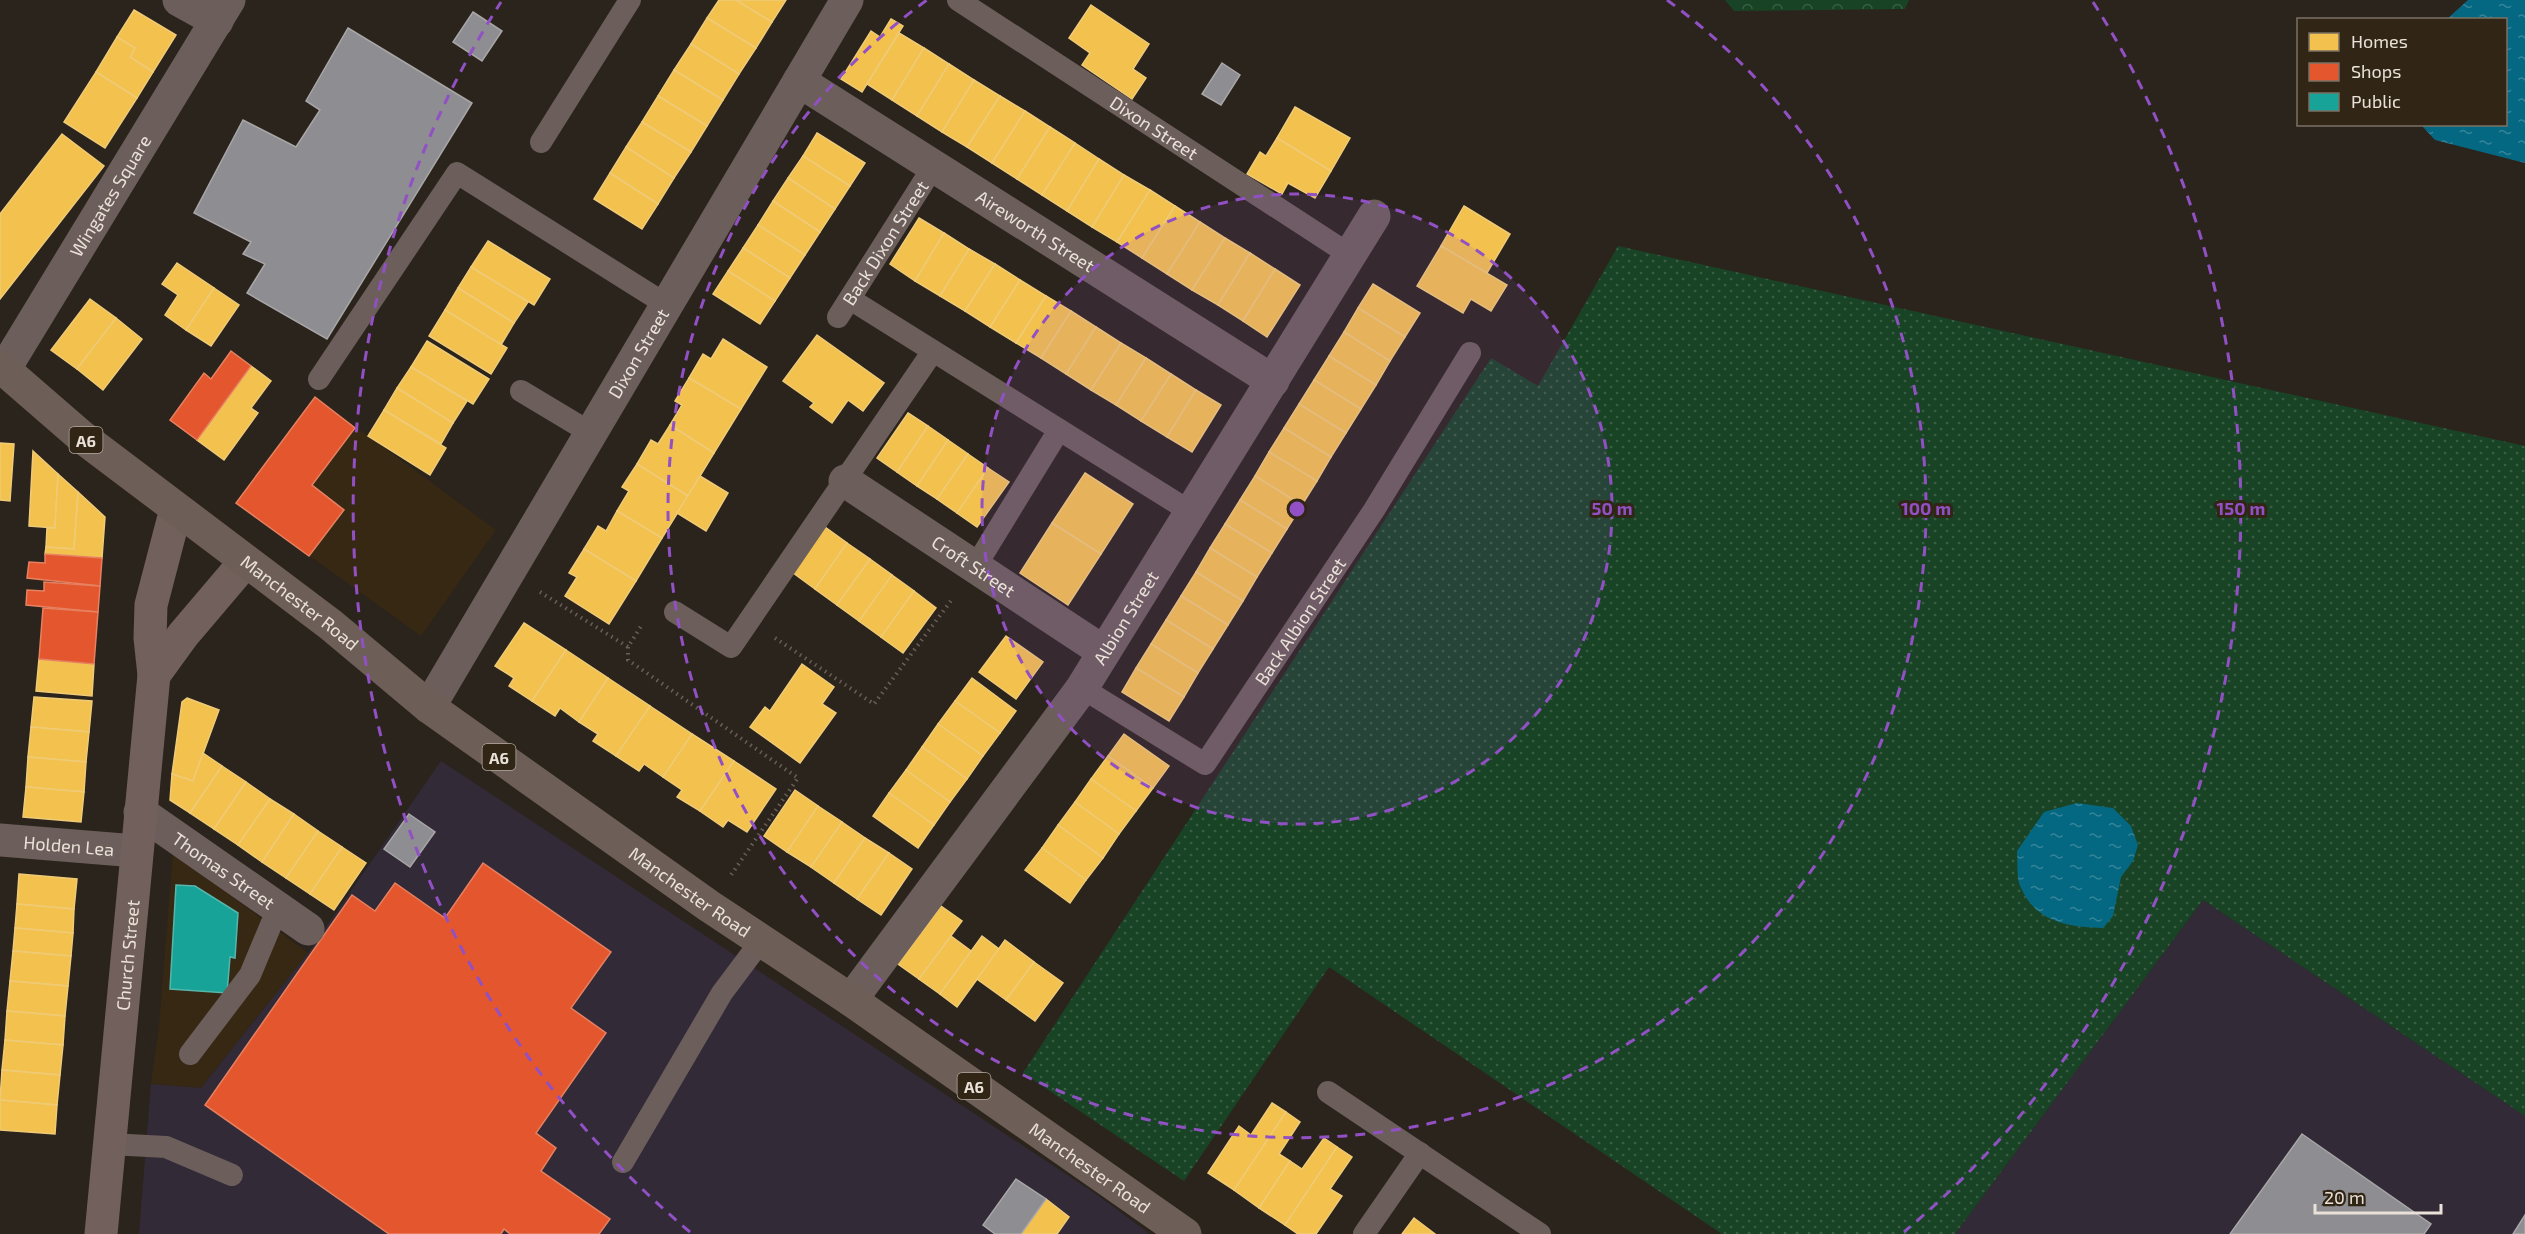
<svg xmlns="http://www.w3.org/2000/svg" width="2525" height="1234" font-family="'Exo 2',sans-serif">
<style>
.built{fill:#372814}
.industrial{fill:#322a37}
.grass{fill:url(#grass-dots)}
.forest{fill:url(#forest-crowns)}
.water{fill:url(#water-ripples)}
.homes{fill:#f2c14e;stroke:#f0cb77;stroke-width:1.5}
.shops{fill:#e4572e;stroke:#e68161;stroke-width:1.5}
.public{fill:#17a398;stroke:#56b6ab;stroke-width:1.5}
.industry{fill:#8d8d92;stroke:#a9a6a7;stroke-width:1.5}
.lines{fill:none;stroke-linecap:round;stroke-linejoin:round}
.path{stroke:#695e59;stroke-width:4;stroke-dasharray:1.5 4.5;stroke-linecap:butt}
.service{stroke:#6c5e5b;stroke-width:22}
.minor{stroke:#6c5e5b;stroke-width:33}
.secondary{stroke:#71605c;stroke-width:33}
.primary{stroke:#6d5e58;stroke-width:33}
.ring{fill:none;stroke:#9150c4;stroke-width:3;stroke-dasharray:10 8}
.labels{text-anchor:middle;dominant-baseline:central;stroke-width:6;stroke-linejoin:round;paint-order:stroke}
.shield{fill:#312516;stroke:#b2a99e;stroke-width:1.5}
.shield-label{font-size:16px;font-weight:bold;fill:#eae2d8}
.street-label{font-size:18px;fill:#eae2d8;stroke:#312516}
.centre{fill:#9150c4;stroke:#312516;stroke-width:3}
.ring-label{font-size:18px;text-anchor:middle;font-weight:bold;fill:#9150c4;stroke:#312516;stroke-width:6;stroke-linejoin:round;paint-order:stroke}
</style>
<defs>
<pattern id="grass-dots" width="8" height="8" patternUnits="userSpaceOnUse" patternTransform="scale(1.5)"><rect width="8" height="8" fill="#184325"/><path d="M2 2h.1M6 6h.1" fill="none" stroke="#3a5e44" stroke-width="1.8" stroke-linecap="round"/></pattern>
<pattern id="forest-crowns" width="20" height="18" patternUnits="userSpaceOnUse" patternTransform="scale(1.5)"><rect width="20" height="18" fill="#184325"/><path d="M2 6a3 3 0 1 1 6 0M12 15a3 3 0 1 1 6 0" fill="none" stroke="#3a5e44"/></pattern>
<pattern id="water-ripples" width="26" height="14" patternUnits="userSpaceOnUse" patternTransform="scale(1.5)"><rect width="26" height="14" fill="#056882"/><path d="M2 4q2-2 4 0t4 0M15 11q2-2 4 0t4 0" fill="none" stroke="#368499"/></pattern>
</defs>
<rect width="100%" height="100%" fill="#2b241c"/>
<g class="built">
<polygon points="315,397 496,530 421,636 236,503"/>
<polygon points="173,853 308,953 201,1088 151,1084 159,1027"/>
</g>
<g class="industrial">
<polygon points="441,761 1096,1194 1150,1234 139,1234 151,1084 201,1088 308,953"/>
<polygon points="2203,900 2525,1116 2525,1234 1955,1234"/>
</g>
<polygon class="grass" points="1618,246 2525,446 2525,1116 2203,900 1955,1234 1722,1234 1329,967 1184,1181 1023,1073 1491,358 1538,386"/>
<polygon class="forest" points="1725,0 1909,0 1905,9 1734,11"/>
<g class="water">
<polygon points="2468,0 2525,0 2525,163 2435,140 2423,127 2423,124 2506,124 2506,20 2447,19"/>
<path d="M2077,803L2113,808L2131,826L2138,845L2133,861L2121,877L2113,916L2103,928C2069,927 2037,923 2021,888C2016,879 2018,862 2017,851L2044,812Z"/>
</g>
<g class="homes">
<polygon points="719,0 736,0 772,22 756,48 707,18"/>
<polygon points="736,0 786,0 772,22"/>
<polygon points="1091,5 1149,44 1133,69 1146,78 1132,99 1082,65 1090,53 1069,38"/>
<polygon points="134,10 176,35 153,72 130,57 135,48 117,37"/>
<polygon points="707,18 756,48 739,74 691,44"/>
<polygon points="891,19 903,26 862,92 841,79 871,31 880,37"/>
<polygon points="899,33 924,48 892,100 867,84"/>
<polygon points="117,37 135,48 130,57 153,72 137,98 96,72"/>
<polygon points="691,44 739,74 723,100 674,70"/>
<polygon points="924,48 949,64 917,116 892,100"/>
<polygon points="949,64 974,80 942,132 917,116"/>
<polygon points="674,70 723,100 707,126 658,96"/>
<polygon points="96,72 137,98 105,148 64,122"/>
<polygon points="974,80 1000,96 967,147 942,132"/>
<polygon points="658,96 707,126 691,152 642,122"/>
<polygon points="1000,96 1025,111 992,163 967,147"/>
<polygon points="1295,107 1350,138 1331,171 1277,138"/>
<polygon points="1025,111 1050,127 1017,179 992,163"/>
<polygon points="642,122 691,152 674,178 626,147"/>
<polygon points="1050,127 1075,143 1042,195 1017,179"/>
<polygon points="817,133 865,163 850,186 803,156"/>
<polygon points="62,134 104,166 0,299 0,214"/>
<polygon points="1277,138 1331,171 1315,198 1288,183 1282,194 1247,174 1260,152 1266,156"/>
<polygon points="1075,143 1099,159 1067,211 1042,195"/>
<polygon points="626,147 674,178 658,204 610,173"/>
<polygon points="803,156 850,186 835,209 788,178"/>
<polygon points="1099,159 1124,175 1092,227 1067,211"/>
<polygon points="610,173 658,204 642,229 594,199"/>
<polygon points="1124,175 1150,190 1117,242 1092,227"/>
<polygon points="788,178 835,209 820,232 773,201"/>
<polygon points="1150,190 1175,206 1142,258 1117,242"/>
<polygon points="773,201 820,232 805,255 758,225"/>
<polygon points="1175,206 1200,222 1167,274 1142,258"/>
<polygon points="1464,206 1510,234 1487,273 1441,246"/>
<polygon points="919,218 944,233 915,281 890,264"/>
<polygon points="1200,222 1225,238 1192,290 1167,274"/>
<polygon points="758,225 805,255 790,278 743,248"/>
<polygon points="944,233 969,249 940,296 915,281"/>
<polygon points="1225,238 1250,253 1218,305 1192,290"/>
<polygon points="488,241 550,279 534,305 471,267"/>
<polygon points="1441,246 1507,285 1491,311 1471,299 1463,313 1417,286"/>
<polygon points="743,248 790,278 775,301 728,271"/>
<polygon points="969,249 995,264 965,311 940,296"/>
<polygon points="1250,253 1275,269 1243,321 1218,305"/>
<polygon points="177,263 214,288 186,330 165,315 178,295 162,284"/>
<polygon points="995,264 1020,280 990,327 965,311"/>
<polygon points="471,267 528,302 514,323 458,288"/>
<polygon points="1275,269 1300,285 1267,337 1243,321"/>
<polygon points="728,271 775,301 760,324 713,294"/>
<polygon points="1020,280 1046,296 1016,343 990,327"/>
<polygon points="1373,284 1420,313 1405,337 1358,308"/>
<polygon points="214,288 239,305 211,346 186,330"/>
<polygon points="458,288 514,323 501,345 445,310"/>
<polygon points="1046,296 1071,311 1041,358 1016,343"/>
<polygon points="90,299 116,318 77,369 51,350"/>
<polygon points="1358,308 1405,337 1390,361 1344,332"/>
<polygon points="445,310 507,348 491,374 429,336"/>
<polygon points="1071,311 1096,327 1066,374 1041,358"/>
<polygon points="116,318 142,339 103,390 77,369"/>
<polygon points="1096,327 1121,343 1091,390 1066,374"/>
<polygon points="1344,332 1390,361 1376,385 1329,356"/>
<polygon points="817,335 884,383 863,411 848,400 832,423 810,407 814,403 783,381"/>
<polygon points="723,339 767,367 741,409 689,378 703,354 711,359"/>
<polygon points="427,341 489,379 473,404 411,367"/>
<polygon points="1121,343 1146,358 1116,405 1091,390"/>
<polygon points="1329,356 1376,385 1361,409 1314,380"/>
<polygon points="1146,358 1171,374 1141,421 1116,405"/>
<polygon points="251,366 271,381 251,408 258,413 224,460 197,440"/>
<polygon points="411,367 467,401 453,423 397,388"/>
<polygon points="1171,374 1196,390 1167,437 1141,421"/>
<polygon points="689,378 741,409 714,453 670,425 682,405 675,401"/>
<polygon points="1314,380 1361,409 1346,433 1299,404"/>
<polygon points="397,388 453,423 441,444 384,410"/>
<polygon points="1196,390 1221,405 1192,452 1167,437"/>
<polygon points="1299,404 1346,433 1331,457 1284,428"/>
<polygon points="384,410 446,448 430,475 368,436"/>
<polygon points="908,413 928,426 897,472 877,458"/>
<polygon points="670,425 714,453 688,496 637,464 651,440 658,444"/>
<polygon points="928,426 948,440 917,486 897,472"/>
<polygon points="1284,428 1331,457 1317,481 1269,452"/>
<polygon points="948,440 968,454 937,499 917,486"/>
<polygon points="0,443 14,444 10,501 0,500"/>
<polygon points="33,451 58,474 55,528 29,526"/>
<polygon points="1269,452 1317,481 1302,505 1255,476"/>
<polygon points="968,454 988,468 957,513 937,499"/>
<polygon points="637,464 688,496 662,538 617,511 629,491 622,487"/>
<polygon points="988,468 1009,482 977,527 957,513"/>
<polygon points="1085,473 1133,504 1101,554 1052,523"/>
<polygon points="58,474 78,492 74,549 46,547 47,528 55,528"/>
<polygon points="700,476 728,493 706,531 677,513"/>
<polygon points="1255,476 1302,505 1287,529 1240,500"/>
<polygon points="78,492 105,517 102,558 45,554 46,547 74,549"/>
<polygon points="1240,500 1287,529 1272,553 1225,524"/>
<polygon points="617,511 662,538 636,581 584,549 598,526 606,531"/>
<polygon points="1052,523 1101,554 1068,605 1020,573"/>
<polygon points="1225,524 1272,553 1257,577 1210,548"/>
<polygon points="825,527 847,543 815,589 792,572"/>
<polygon points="847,543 870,559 837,605 815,589"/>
<polygon points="1210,548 1257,577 1243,601 1196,572"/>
<polygon points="584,549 636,581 609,624 565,596 577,577 569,573"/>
<polygon points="870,559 892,575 859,621 837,605"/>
<polygon points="1196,572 1243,601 1228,625 1181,596"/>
<polygon points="892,575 914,591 881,637 859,621"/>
<polygon points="914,591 936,608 903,653 881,637"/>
<polygon points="1181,596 1228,625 1213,649 1166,620"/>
<polygon points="1166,620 1213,649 1198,673 1151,644"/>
<polygon points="524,623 566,650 532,701 509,686 514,678 495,666"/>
<polygon points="1006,636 1043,662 1016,699 979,672"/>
<polygon points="1151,644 1198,673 1184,697 1136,668"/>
<polygon points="566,650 608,678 579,722 560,708 555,716 532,701"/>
<polygon points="39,659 94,664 92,696 36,691"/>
<polygon points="802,664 834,687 822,704 836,713 800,763 750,727 765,707 770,711"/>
<polygon points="1136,668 1184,697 1169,721 1122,692"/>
<polygon points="608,678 650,706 616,756 593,741 598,734 579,722"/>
<polygon points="972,678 1016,711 1000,733 955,701"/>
<polygon points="34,697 92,701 89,732 31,727"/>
<polygon points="187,698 219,710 193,781 172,774 182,702"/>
<polygon points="955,701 1000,733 983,756 938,724"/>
<polygon points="650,706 692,734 663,777 644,764 639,771 616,756"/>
<polygon points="938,724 983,756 967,779 922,747"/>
<polygon points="31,727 89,732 86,762 28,757"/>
<polygon points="692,734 734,761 700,811 677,797 682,790 663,777"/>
<polygon points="1124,734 1169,766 1153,788 1108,756"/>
<polygon points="922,747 967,779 950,802 906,770"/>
<polygon points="203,753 222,766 190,813 170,800 172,774 193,781"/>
<polygon points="1108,756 1153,788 1136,811 1091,779"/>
<polygon points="28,757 86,762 84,792 26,787"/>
<polygon points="734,761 776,789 747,832 728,820 723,827 700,811"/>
<polygon points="222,766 246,782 214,829 190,813"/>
<polygon points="906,770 950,802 934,825 889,793"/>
<polygon points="1091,779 1136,811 1119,834 1075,802"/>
<polygon points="246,782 270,799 238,845 214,829"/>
<polygon points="26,787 84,792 81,822 23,817"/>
<polygon points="795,790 818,806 787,852 764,836"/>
<polygon points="889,793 934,825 918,848 873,816"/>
<polygon points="270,799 294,814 262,862 238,845"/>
<polygon points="1075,802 1119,834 1103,858 1058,825"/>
<polygon points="818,806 842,822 811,867 787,852"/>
<polygon points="294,814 318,831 286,878 262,862"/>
<polygon points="842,822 865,838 834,883 811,867"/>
<polygon points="1058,825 1103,858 1086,880 1042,848"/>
<polygon points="318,831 342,847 310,894 286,878"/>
<polygon points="865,838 889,853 857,899 834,883"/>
<polygon points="342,847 366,863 334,910 310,894"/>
<polygon points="1042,848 1086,880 1070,903 1025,870"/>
<polygon points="889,853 912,869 881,915 857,899"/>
<polygon points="19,874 77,879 74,909 17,904"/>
<polygon points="17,904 74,909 73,933 15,928"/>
<polygon points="941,906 962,921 919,979 898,964"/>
<polygon points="15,928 73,933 71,956 13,951"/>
<polygon points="951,936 971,951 940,994 919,979"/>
<polygon points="982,936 999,949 957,1007 940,994"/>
<polygon points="1005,940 1034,962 1006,1000 977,979"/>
<polygon points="13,951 71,956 68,986 10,981"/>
<polygon points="1034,962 1063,983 1035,1021 1006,1000"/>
<polygon points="10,981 68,986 65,1016 7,1011"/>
<polygon points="7,1011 65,1016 63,1045 5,1040"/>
<polygon points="5,1040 63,1045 60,1075 2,1070"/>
<polygon points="2,1070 60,1075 57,1105 0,1100"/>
<polygon points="0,1100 57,1105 55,1134 0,1130"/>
<polygon points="1272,1103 1286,1112 1234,1190 1208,1173 1239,1126 1251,1135"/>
<polygon points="1286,1112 1300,1122 1279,1154 1290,1161 1259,1208 1234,1190"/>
<polygon points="1324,1138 1337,1147 1285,1225 1259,1208 1290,1161 1302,1169"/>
<polygon points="1337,1147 1352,1157 1330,1189 1342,1196 1316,1234 1298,1234 1285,1225"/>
<polygon points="1046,1199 1069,1217 1057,1234 1021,1234"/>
<polygon points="1414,1218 1435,1234 1402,1234"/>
</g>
<g class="shops">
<polygon points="231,351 251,366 197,440 170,420 204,373 211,379"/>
<polygon points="315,397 355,428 312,485 344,510 309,556 236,503"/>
<polygon points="45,554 102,558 100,586 27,578 29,562 45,563"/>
<polygon points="44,582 100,586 98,612 26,605 27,590 44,591"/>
<polygon points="43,608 98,612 94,664 39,659"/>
<polygon points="483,863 611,952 571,1008 606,1033 536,1133 556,1148 541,1171 610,1219 599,1234 510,1234 504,1229 501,1234 389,1234 205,1105 352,895 375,911 395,883 445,918"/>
</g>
<polygon class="public" points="176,885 195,886 238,913 235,958 230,957 227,993 170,989"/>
<g class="industry">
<polygon points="473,12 502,31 482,61 453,42"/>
<polygon points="348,28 472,103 327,339 247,293 265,264 243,254 251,242 194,213 243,120 296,147 320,110 306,101"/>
<polygon points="1222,63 1240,75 1221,105 1202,94"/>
<polygon points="409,814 435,832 410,867 384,849"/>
<polygon points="2302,1134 2431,1224 2424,1234 2230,1234"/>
<polygon points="1016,1179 1046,1199 1021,1234 995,1234 983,1225"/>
<polygon points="2525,1215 2525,1234 2513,1234"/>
</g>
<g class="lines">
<g class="path">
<polyline points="540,592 628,647 643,623"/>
<polyline points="775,638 874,704 953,598"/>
<polyline points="628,647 628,660 798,778 731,875"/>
</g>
<g class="service">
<path id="s1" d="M958,0L1350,255"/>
<polyline points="541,142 630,0"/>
<polyline points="850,299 1191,512"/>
<path id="s2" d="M838,317L933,167"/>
<polyline points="319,379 457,173 667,305"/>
<polyline points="521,391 591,433"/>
<polyline points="975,567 1059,430"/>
<polyline points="675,612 731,647 933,351"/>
<path id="s3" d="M1082,688L1205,764L1374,510L1470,353"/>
<polyline points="190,1054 250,975 278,908"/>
<polyline points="1328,1092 1540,1234"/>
<polyline points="110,1144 166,1147 232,1175"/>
<polyline points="623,1162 722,993 761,941"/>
<polyline points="1364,1234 1420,1153"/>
</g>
<g class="minor">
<polyline points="179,0 217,21"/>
<path id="s4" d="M799,81L1273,381"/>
<path id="s5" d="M4,370L229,0"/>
<path id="s6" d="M845,481L1104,652"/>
<path id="s7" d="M429,707L847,0"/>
<path id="s8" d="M140,812L308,929"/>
<path id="s9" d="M0,840L136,851"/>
<path id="s10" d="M851,1000L1082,688L1374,216"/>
</g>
<g class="secondary">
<polyline points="154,675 183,635 245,562"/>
<path id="s11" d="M101,1234L154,675L150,638L151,605L176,509"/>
</g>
<path class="primary" id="s12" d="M0,366L82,437L331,625L429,707L709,906L851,1000L1185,1234"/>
</g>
<circle cx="1297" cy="509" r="315" fill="#9150c4" fill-opacity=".12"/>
<g class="ring">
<circle cx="1297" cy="509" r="315"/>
<path d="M1667 0A629 629 0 1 1 927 0"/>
<path d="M690 1232A944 944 0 0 1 501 2M2093 2A944 944 0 0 1 1904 1232"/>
</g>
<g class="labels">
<g class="shield">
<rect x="69.5" y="427" width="33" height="26" rx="4.5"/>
<rect x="482.5" y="744" width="33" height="26" rx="4.5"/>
<rect x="957.5" y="1073" width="33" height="26" rx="4.5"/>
</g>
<g class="shield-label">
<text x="86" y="440">A6</text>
<text x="499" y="757">A6</text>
<text x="974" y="1086">A6</text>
</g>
<g class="street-label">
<text stroke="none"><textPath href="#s1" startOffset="234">Dixon Street</textPath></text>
<text stroke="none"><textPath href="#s5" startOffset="204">Wingates Square</textPath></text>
<text stroke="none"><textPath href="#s4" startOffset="280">Aireworth Street</textPath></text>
<text stroke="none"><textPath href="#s2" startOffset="88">Back Dixon Street</textPath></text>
<text stroke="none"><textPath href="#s7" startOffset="411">Dixon Street</textPath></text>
<text stroke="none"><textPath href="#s6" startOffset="154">Croft Street</textPath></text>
<text stroke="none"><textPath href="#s12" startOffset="382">Manchester Road</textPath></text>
<text stroke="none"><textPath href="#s10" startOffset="471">Albion Street</textPath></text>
<text stroke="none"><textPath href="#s3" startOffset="316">Back Albion Street</textPath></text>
<text stroke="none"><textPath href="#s9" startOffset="69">Holden Lea</textPath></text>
<text stroke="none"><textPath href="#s8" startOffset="102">Thomas Street</textPath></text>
<text stroke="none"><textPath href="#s12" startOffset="868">Manchester Road</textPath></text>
<text stroke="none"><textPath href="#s11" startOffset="280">Church Street</textPath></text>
<text stroke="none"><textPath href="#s12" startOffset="1354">Manchester Road</textPath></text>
</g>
</g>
<circle cx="1297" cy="509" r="9" class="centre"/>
<g class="ring-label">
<text x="1612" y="515">50 m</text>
<text x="1926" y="515">100 m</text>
<text x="2241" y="515">150 m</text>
</g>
<rect x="2297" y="18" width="210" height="108" fill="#312516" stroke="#7b7164" stroke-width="1.5"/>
<rect x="2309" y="33" width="30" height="18" fill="#f2c14e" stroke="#7b7164" stroke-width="1.5"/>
<text x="2351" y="48" font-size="18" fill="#eae2d8">Homes</text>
<rect x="2309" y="63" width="30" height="18" fill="#e4572e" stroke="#7b7164" stroke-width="1.5"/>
<text x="2351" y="78" font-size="18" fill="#eae2d8">Shops</text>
<rect x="2309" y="93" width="30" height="18" fill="#17a398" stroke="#7b7164" stroke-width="1.5"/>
<text x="2351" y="108" font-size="18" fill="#eae2d8">Public</text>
<path d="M2315 1204v9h126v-9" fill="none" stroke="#eae2d8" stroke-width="3"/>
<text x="2324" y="1204" font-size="18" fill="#eae2d8" stroke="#312516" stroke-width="4.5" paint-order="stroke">20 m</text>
</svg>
